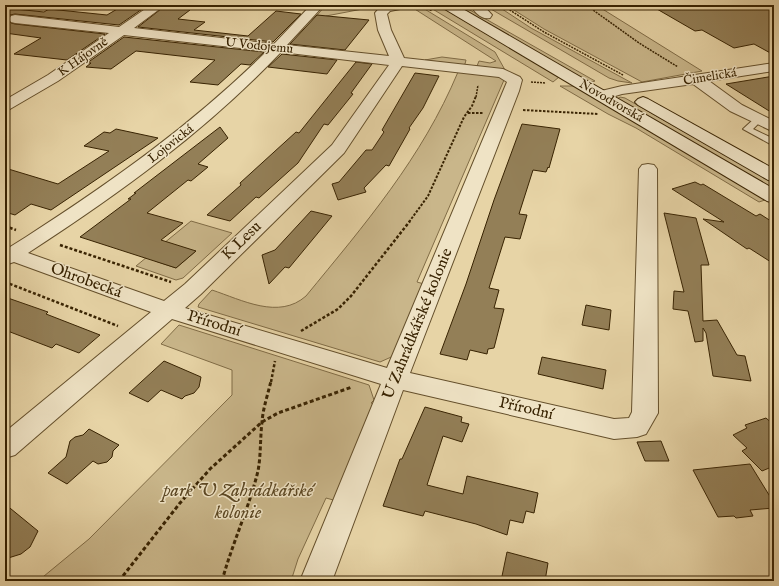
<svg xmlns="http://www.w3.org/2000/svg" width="779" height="586" font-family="'IM FELL English',serif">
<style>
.green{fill:#c9b68a;stroke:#806c46;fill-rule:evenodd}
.building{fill:#937f57;stroke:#382302}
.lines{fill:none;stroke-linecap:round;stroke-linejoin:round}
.service-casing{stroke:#644f2b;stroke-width:2}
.minor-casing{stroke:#644f2b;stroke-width:2}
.tertiary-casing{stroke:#644f2b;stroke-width:2}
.secondary-casing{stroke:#382302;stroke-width:2}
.path-far3{stroke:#382302;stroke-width:1.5;stroke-dasharray:2 1;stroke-linecap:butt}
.path-far2{stroke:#382302;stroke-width:2;stroke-dasharray:2.5 1.5;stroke-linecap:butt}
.path-far1{stroke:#382302;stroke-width:2.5;stroke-dasharray:3 2;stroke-linecap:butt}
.path{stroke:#382302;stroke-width:3;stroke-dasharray:4 2.5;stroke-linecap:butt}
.service{fill:#efe3c5;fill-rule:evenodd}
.minor{fill:#efe3c5;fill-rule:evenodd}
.tertiary{fill:#efe3c5;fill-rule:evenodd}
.secondary{fill:#efe3c5;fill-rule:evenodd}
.labels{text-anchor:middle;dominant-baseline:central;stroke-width:3;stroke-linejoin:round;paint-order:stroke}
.far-street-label{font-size:13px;fill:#382302;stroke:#efe3c5}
.street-label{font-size:16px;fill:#382302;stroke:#efe3c5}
.near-park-label{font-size:19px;font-style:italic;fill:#5c4824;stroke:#efe3c5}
</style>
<rect width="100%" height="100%" fill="#e7d4a6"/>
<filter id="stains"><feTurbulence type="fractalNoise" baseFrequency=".005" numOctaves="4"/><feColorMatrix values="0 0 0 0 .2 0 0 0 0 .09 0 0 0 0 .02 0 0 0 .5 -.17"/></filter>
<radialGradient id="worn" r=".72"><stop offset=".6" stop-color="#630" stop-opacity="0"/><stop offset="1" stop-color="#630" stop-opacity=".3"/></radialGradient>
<g class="green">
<polygon points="326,5 370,5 373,7 326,16 300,43 299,36"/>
<polygon points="418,5 495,52 505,70 477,66 479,61 490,63 496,61 410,6"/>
<polygon points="426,5 433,5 443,8 559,77 553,82"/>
<polygon points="455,5 461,5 595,81 588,83"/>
<polygon points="484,5 496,5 531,28 632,83 618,81 609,78"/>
<polygon points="506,5 596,5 702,71 642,82 544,29"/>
<polygon points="442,57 466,60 465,64 462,65 425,60"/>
<path d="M458,72L500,77L504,80L417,282L424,284L398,354L380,362L198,307L199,304L212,290C242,300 279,320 306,296C365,224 422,158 458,72Z"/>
<polygon points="560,86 574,86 753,191 765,200 759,202 636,128 608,114"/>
<polygon points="620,97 625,98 774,183 774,190 617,99"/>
<path d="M191,221L232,233L183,278L176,280L136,266ZM196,251L176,268L155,261Z"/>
<polygon points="179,325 369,385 374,400 371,403 377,405 337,501 326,498 298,559 291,581 38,581 89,539 232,395 232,370 161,344"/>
</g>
<g class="building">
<polygon points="124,5 148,5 119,25 15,14 10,15 8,20 11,23 15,24 105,34 67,60 14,54 41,38 5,33 5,8 44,12 49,9 107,15"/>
<polygon points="166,5 190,8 188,9 190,10 178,19 205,22 194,30 248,36 276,11 301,14 273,42 138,27"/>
<polygon points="650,5 774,5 774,55 754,44 734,48 702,30 695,31"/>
<polygon points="317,15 369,20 345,50 290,44"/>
<polygon points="124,37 264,52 250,65 241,64 218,85 190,82 215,60 136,51 111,69 86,67 91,63 87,63"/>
<polygon points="282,54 337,60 327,74 268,67"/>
<polygon points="356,62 372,64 351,93 353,94 328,125 324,124 298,163 259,198 256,197 230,221 207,215 241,185 240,183 296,132 299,133"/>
<polygon points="415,73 439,76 423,108 409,128 410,129 389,166 386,165 364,188 366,192 338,200 332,184 339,182 366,150 372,150 384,132 382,130"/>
<polygon points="774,76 774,114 726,84"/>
<polygon points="522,124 560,129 549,168 548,167 546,172 533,170 519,214 527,215 520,239 505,237 489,288 499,290 494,308 504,309 494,348 488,349 487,354 470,350 467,360 440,354 466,284 494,200"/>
<polygon points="220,127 228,138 198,164 208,167 191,181 188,180 147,213 183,223 161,240 196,251 176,268 80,237 131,199 128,199 136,193 134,193"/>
<polygon points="116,129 158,138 51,210 31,204 15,215 5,212 5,168 58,184 109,151 84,146 104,132 110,133"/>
<polygon points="695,182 701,185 703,184 756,216 760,214 774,223 774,264 749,248 747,249 703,219 724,222 672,189"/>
<polygon points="311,211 332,216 289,268 285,267 269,284 262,255 275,250"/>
<polygon points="664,213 696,218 709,265 701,265 703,321 717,320 737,355 745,356 751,381 713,376 706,333 703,328 703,341 695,342 688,311 673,309 674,291 684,292"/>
<polygon points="5,297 48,312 46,314 100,335 79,353 56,344 52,348 5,330"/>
<polygon points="586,305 611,310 609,330 582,325"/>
<polygon points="542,357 606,370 603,389 538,374"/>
<polygon points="164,361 201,377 199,387 194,393 185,396 182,399 161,390 148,402 129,393"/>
<polygon points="425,407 462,417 461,422 469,424 462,442 443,436 427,485 463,494 467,476 538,493 534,513 526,511 523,523 510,520 507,535 476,524 425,511 423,516 383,506 400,459 402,459"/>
<polygon points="766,418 774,425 774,466 762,471 742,451 747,448 733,435 747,428 745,425"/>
<polygon points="89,429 119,445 113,451 112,457 107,462 98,464 93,461 67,484 48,473 66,457 70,441 75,437 83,435"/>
<polygon points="661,441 669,461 645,461 637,442"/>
<polygon points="750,464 774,503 774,508 750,510 753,516 736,518 734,516 718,517 693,470"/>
<polygon points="5,504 38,531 30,547 21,554 5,559"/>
<polygon points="507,552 548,563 545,581 501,581"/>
</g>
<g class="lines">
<g class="service-casing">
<polygon id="service" points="758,117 762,120 753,129 774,139 774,146 743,129 755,118"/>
</g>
<g class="minor-casing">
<g id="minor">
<path d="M151,5H165L134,28L274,44L311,5H324L287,45L389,56L378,30L375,13L382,5H407L405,8L390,11L387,14L391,30L404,58L503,69L520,77L522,80L519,91L410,373L614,419L629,418L632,412L639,169L642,165L648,164L654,165L657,169L658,413L646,434L637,437L614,439L403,390L332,581H300L381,384L172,319L15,455L5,458V432L151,312L14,262L5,265V246L10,247L26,237C113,181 193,124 267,51L124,35L58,81L10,109L5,111V100L48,75L109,33L15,23L11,22L9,19L11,16L15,15L119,27ZM281,52L389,65L332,145L185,284L164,301L28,253C119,194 206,131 281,52ZM402,66L499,77L507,82L387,368L185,308L201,294L344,153Z"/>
<polygon points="774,63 774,71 709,81 742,105 774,121 774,132 730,111 693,84 622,94 602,100 597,98 594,95 597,92 622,86"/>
</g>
</g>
<g class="tertiary-casing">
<path id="tertiary" d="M470,5H483L492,15L490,18C481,20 475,12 470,5Z"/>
</g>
<g class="secondary-casing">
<g id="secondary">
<polygon points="441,5 456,5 774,189 774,203 767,201 443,8"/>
<polygon points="643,97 648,99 774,169 774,181 768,180 638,105 635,102 638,99"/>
</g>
</g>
<g class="path-far3">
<polyline points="422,5 432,11"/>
<polyline points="502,5 544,32 623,75"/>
<polyline points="586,5 639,43 678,67"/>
<polyline points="531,82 546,83"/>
<polyline points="476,97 478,85"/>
</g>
<g class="path-far2">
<polyline points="523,110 598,114"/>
<polyline points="468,113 483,113"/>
<polyline points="409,222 428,196 464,117 472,106 476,96"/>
</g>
<g class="path-far1">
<polyline points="5,226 16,230"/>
<polyline points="60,245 171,282"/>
<polyline points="5,282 118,326"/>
<polyline points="301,331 338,309 351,296 410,221"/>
<polyline points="271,382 275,361"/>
</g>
<g class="path">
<polyline points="119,581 180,503 210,469 262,422 278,413 352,387"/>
<path d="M222,581C232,544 249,508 258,471C261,455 260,439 262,422C263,408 268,394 271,381"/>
</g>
<use href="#service" class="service"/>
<use href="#minor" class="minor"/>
<use href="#tertiary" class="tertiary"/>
<use href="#secondary" class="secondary"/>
</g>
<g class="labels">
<g class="far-street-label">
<text transform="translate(259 46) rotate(6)">U Vodojemu</text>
<text transform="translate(83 57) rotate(-35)">K Hájovně</text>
<text transform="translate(710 77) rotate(-9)">Čimelická</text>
<text transform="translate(611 101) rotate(30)">Novodvorská</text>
<text transform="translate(171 144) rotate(-38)">Lojovická</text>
</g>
<g class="street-label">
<text transform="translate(242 241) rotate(-44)">K Lesu</text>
<text transform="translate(86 281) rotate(20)">Ohrobecká</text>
<text transform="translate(214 324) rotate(17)">Přírodní</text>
<text transform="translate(418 324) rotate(-68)">U Zahrádkářské kolonie</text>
<text transform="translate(526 409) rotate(13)">Přírodní</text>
</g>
<g class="near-park-label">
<text x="238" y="491">park U Zahrádkářské<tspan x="238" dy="22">kolonie</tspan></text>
</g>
</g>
<rect width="779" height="586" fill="none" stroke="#e7d4a6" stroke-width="20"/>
<rect x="6" y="6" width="767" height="574" fill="none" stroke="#382302" stroke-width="2"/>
<rect x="10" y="10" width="759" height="566" fill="none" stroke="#382302"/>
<rect width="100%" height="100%" filter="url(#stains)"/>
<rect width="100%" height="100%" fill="url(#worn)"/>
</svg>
